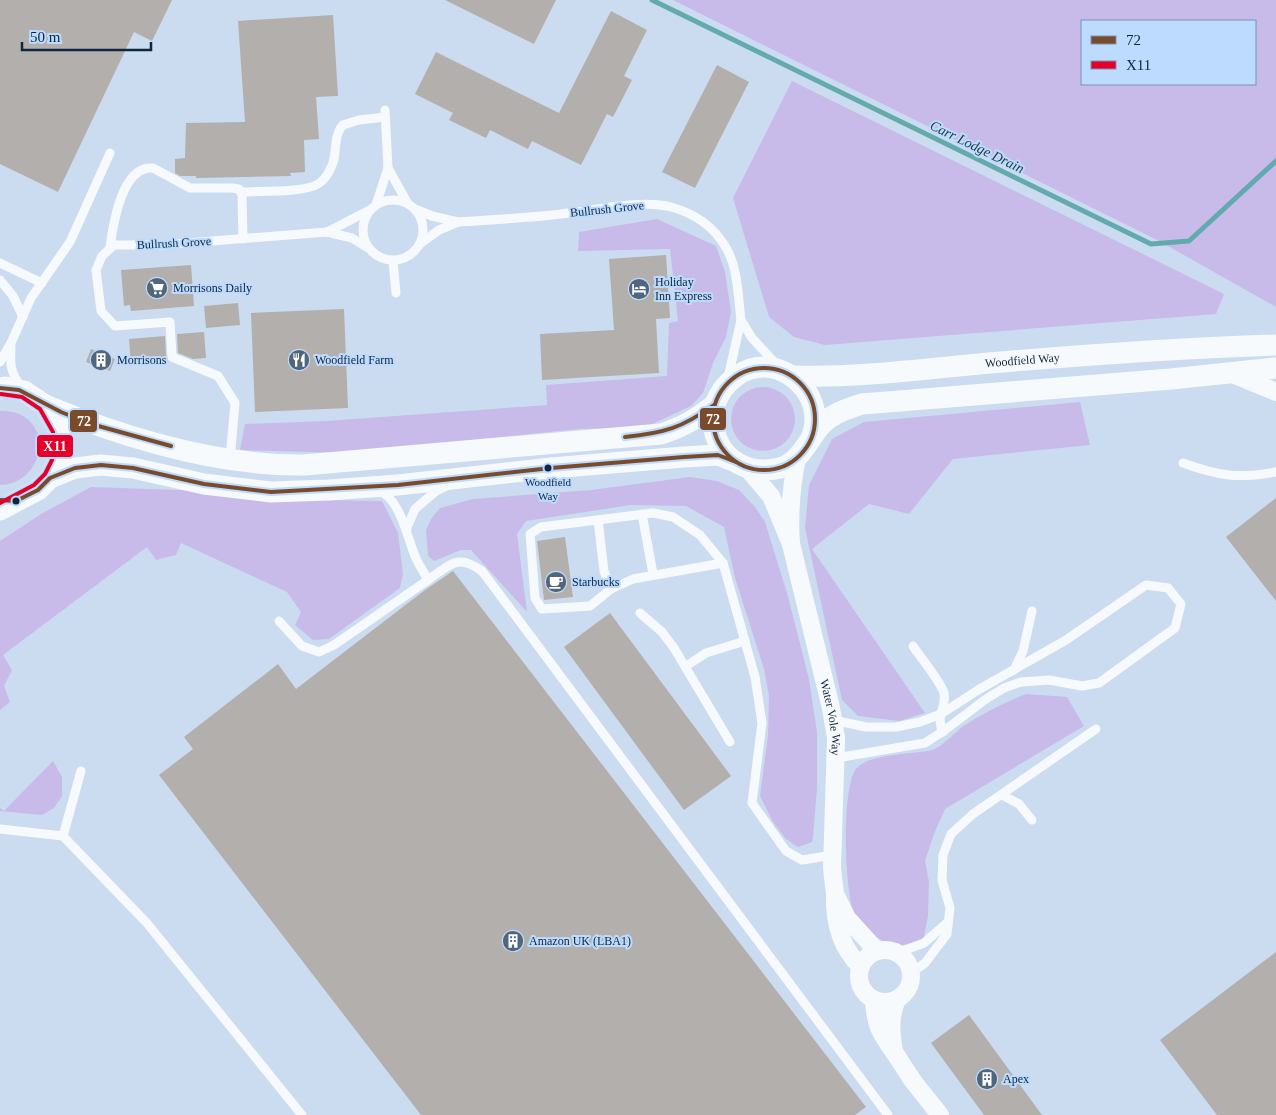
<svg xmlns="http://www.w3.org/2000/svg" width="1276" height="1115" font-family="'Times New Roman',serif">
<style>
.green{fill:#c9bbe9;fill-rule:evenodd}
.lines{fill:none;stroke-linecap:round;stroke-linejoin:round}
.stream{stroke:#63aaad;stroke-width:5}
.building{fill:#b2afac}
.service{stroke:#f7fafd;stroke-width:9}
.minor{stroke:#f7fafd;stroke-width:18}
.tertiary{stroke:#f7fafd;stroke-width:21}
.bus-1-casing{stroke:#bcdbff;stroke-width:8}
.bus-2-casing{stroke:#bcdbff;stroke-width:8}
.bus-1{stroke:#7a4b2a;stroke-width:4}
.bus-2{stroke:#e4002b;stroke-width:4}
.bus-dot{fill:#10263c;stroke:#bcdbff;stroke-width:2}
.labels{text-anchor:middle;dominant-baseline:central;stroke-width:4;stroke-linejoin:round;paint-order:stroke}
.bus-label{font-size:11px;fill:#10263c;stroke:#bcdbff}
.street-label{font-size:12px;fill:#10263c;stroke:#bcdbff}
.poi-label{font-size:12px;fill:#10263c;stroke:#bcdbff;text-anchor:start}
.water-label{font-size:14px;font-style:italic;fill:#1e3b39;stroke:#bcdbff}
.line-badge{stroke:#bcdbff;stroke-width:2}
.badge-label{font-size:14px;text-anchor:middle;font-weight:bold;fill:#fff}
</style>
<rect width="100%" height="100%" fill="#cbdcf0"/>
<g class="green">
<path d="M673,0H1276V307L1159,241ZM1082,21H1255V84H1082Z"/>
<polygon points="792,81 1224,294 1216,314 825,345 794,337 769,317 733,198"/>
<polygon points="657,219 716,246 725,272 731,312 726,337 713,363 703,393 691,406 646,427 579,429 346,453 240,450 245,424 326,421 547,405 546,385 667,376 669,323 678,321 670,249 578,251 579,232"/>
<circle cx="763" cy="419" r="32"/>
<polygon points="1080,402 1090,445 953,459 909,514 869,504 812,549 925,713 899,721 858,716 842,700 805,528 809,485 832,439 864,422"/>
<path d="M0,411C9,411 19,412 26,418C54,439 35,485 0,485Z"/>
<polygon points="690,477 717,481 739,490 755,507 765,522 787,593 809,679 817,732 817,789 813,837 812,842 798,847 786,839 773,822 760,796 768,735 769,696 764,669 735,578 724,527 686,506 631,505 526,521 517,534 527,612 471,550 461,550 434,561 428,556 426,530 431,519 440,508 473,499 591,490"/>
<polygon points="91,487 206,491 319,500 382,501 398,533 403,574 400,588 329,639 313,640 295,625 301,612 287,592 181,543 176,555 156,560 147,547 3,655 12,670 4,686 10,702 0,710 0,541 41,514"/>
<path d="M1026,694L1067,697L1084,726L945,809L934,834L925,861L929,882L928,916L923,941C914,942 905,945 896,946C887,946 860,927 856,919C844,897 841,788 856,769C868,753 913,755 932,750C942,747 956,731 965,725C985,712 1005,702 1026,694Z"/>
<polygon points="53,761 62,777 62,796 54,808 42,815 0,811 0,808 4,811"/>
</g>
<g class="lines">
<polyline class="stream" points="652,0 1151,244 1189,241 1276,161"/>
</g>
<g class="building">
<polygon points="0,0 172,0 152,41 134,32 58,192 0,164"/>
<polygon points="445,0 556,0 534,44"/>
<polygon points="611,11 647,30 624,76 632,80 613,117 607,114 581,165 532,141 528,149 490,130 486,138 449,120 453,113 415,94 436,52 559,113"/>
<polygon points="333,15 338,96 316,97 319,139 304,140 305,172 290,173 291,176 196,178 196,176 180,176 175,173 175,159 185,158 186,123 245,122 238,21"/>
<polygon points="717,65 749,82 695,188 662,172"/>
<polygon points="666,255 670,318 656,319 659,373 542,380 540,334 614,330 609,259"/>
<polygon points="191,265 194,306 131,311 130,305 124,306 121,270"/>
<polygon points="238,303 240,325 206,328 204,306"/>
<polygon points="344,309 348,408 255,412 251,313"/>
<polygon points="204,332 206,358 193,359 178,353 177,334"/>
<polygon points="165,336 166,357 168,361 131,365 129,339"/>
<polygon points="91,349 115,359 110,371 86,362"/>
<polygon points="1276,498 1276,601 1226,537"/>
<polygon points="565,537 573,597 544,600 537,541"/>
<polygon points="453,571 866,1107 855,1115 421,1115 159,775 193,749 184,737 278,664 296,689 425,590"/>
<polygon points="610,613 731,776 684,810 564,647"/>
<polygon points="1276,952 1276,1115 1217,1115 1160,1040"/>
<polygon points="969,1015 1042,1115 984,1115 931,1043"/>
</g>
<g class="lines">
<g class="service">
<polyline points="385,110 388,168"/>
<path d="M241,192C260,191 303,193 318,184C326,179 332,168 334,159C336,148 335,133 343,125L359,120L385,117"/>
<circle cx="393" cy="230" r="30"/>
<polyline points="376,205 388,168 408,204"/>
<polyline points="415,209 432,216 458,222 439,230 421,243"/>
<path d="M458,222C492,220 527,218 561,214C593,211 640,199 671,207C693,213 713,226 725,246C738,266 738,296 741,320"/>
<path d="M110,248C113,224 122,165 153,168L190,188H232L239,189L242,195L243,239"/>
<polyline points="368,248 352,238 327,232 370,210"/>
<polyline points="393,261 396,293"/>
<polyline points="0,263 42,283"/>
<polyline points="0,280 13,296 23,317"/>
<path d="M11,346C10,365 10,371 21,387"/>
<polyline points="0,362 11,343 31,298 70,242 110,153"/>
<polyline points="728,378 741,320 752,338 777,365"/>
<polyline points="230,459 235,403 218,376 172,357 170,322 115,326 101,311 96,270 102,256 114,245 162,245 327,232"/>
<path d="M1183,463C1219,476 1238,479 1276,472"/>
<polygon points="653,513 673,517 700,535 723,563 633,579 611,589 590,606 542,609 535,598 530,534 541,527"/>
<polyline points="642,514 653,574"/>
<polyline points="598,520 604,571 611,589"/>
<polyline points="406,530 415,509 436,491 445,487"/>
<polyline points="723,563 755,677 762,723 752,803 786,851 802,860 833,855"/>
<path d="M428,580C450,565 457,553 482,571L888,1115"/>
<polyline points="640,613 662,632 674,648 730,742"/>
<path d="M279,621L302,646L319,652L334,645L428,580C424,572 418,564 415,556C407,537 400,498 379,491"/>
<path d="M913,646C920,657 941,682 944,693C947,707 935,716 943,732"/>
<polyline points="686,666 706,653 745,641"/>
<polyline points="1014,670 1023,651 1032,611"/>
<polyline points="833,720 866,727 896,727 920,722 941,714 978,690 1066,640 1146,585 1168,588 1181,604 1175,628 1099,683 1082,686 1049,680 1021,682 1004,688 986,699 945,730 925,743 836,758"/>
<polyline points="1002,795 1019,804 1032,820"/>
<polyline points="0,829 63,836 81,771"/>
<polyline points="63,836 146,922 302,1115"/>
<polyline points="897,953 924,943 948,922"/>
<polyline points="911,973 925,963 947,934 950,908 942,880 943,855 951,834 973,814 1096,729"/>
</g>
<g class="minor">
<polyline points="1230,373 1276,392"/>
<path d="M747,468L771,496L791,544C789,515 791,487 797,458"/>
<path id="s1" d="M791,544L831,708L836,738L832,868L835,894"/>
<circle cx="885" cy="976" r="26"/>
<path d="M860,966C840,946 834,922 835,894L847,918L877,951"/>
<path d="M874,1000C875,1024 880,1033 894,1052C891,1032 889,1019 897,999"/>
<polyline points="894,1052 913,1081 940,1115"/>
</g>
<g class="tertiary">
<path id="s2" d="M793,376C858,378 924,369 989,363C1085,355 1180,348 1276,345"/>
<polyline points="0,388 5,387 24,391 45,405 59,430 61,446 58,462 50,478 38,490 0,510"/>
<path d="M45,405C125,438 216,466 304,465L661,434C683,427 696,419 714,405"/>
<path d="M811,439C813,433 815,426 815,420C816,388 782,359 750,369C739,373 730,380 723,389C716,399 712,408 713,420C713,432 718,446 727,455C741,469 761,473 780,468C801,461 808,440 821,425C833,413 847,409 862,404L1171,379L1276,368"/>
<polyline points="50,478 75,468 101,465 133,468 204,484 271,492 329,490 398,485 551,468 684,457 718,455 736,462"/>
</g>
<g class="bus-1-casing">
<g id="bus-1">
<circle cx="764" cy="419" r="51"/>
<polyline points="0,388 19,390 61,412 91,424 171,446"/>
<path d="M625,437C664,433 682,428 714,405"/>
<polyline points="0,500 16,501 38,490 50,478 75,468 101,465 133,468 204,484 271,492 398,485 551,468 684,457 718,455 736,462"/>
</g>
</g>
<g class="bus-2-casing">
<polyline id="bus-2" points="0,503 34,485 45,474 52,460 55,446 53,432 40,409 22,397 1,394"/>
</g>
<use href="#bus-1" class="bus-1"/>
<use href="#bus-2" class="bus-2"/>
</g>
<defs>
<g id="supermarket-disc" transform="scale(1.125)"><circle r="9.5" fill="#51667b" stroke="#bcdbff"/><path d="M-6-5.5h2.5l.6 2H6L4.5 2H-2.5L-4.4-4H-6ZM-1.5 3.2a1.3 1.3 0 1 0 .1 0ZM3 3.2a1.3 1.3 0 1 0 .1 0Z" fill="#fff"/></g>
<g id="hotel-disc" transform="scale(1.125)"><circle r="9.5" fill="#51667b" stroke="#bcdbff"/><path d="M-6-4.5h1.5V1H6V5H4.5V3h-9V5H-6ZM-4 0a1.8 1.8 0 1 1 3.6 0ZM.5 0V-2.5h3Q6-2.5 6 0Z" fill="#fff"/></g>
<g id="building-disc" transform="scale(1.125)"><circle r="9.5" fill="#51667b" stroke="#bcdbff"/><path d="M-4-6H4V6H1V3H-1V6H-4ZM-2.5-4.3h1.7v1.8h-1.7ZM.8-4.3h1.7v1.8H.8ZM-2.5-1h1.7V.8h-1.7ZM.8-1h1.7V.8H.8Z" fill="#fff"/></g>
<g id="restaurant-disc" transform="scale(1.125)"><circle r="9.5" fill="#51667b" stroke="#bcdbff"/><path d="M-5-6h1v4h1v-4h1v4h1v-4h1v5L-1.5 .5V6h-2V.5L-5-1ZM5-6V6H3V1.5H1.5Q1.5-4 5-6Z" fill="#fff"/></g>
<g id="cafe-disc" transform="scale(1.125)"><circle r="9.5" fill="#51667b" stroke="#bcdbff"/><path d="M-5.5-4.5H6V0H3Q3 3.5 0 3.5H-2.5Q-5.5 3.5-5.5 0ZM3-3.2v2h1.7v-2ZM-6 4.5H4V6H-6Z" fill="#fff"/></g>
</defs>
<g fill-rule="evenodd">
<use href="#supermarket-disc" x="157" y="288"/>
<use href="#hotel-disc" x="639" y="289"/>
<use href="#building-disc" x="101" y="360"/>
<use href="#restaurant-disc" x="299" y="360"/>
<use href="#cafe-disc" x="556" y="582"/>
<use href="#building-disc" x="513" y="941"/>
<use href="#building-disc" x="987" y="1079"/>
</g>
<g class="bus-dot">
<circle cx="548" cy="468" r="4.5"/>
<circle cx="16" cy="501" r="4.5"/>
</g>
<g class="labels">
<g class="bus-label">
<text x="548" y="482">Woodfield<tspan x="548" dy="14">Way</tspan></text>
</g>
<g class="street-label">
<text transform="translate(607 209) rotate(-6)">Bullrush Grove</text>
<text transform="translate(174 243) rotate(-3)">Bullrush Grove</text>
<text stroke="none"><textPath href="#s2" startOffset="230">Woodfield Way</textPath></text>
<text stroke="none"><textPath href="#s1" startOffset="178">Water Vole Way</textPath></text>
</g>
<g class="poi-label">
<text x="655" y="282">Holiday<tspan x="655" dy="14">Inn Express</tspan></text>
<text x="173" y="288">Morrisons Daily</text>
<text x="117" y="360">Morrisons</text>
<text x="315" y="360">Woodfield Farm</text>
<text x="572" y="582">Starbucks</text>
<text x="529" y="941">Amazon UK (LBA1)</text>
<text x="1003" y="1079">Apex</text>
</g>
<g class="water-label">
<text transform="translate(977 147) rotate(26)">Carr Lodge Drain</text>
</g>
</g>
<g class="line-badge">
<rect x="699" y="407" width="28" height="24" rx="5" fill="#7a4b2a"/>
<rect x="69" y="409" width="29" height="24" rx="5" fill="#7a4b2a"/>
<rect x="36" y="434" width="38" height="24" rx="5" fill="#e4002b"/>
</g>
<g class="badge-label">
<text x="713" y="424">72</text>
<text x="84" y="426">72</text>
<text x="55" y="451">X11</text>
</g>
<rect x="1081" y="20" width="175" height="65" fill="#bcdbff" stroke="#7793b1"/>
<rect x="1091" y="36" width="25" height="8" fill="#7a4b2a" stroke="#7793b1"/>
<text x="1126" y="45" font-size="15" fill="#10263c">72</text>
<rect x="1091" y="61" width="25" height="8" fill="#e4002b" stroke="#7793b1"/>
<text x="1126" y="70" font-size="15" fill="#10263c">X11</text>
<path d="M22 42v8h129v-8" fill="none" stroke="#10263c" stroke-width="2.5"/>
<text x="30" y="42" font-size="15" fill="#10263c" stroke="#bcdbff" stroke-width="4" paint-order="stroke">50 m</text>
</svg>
